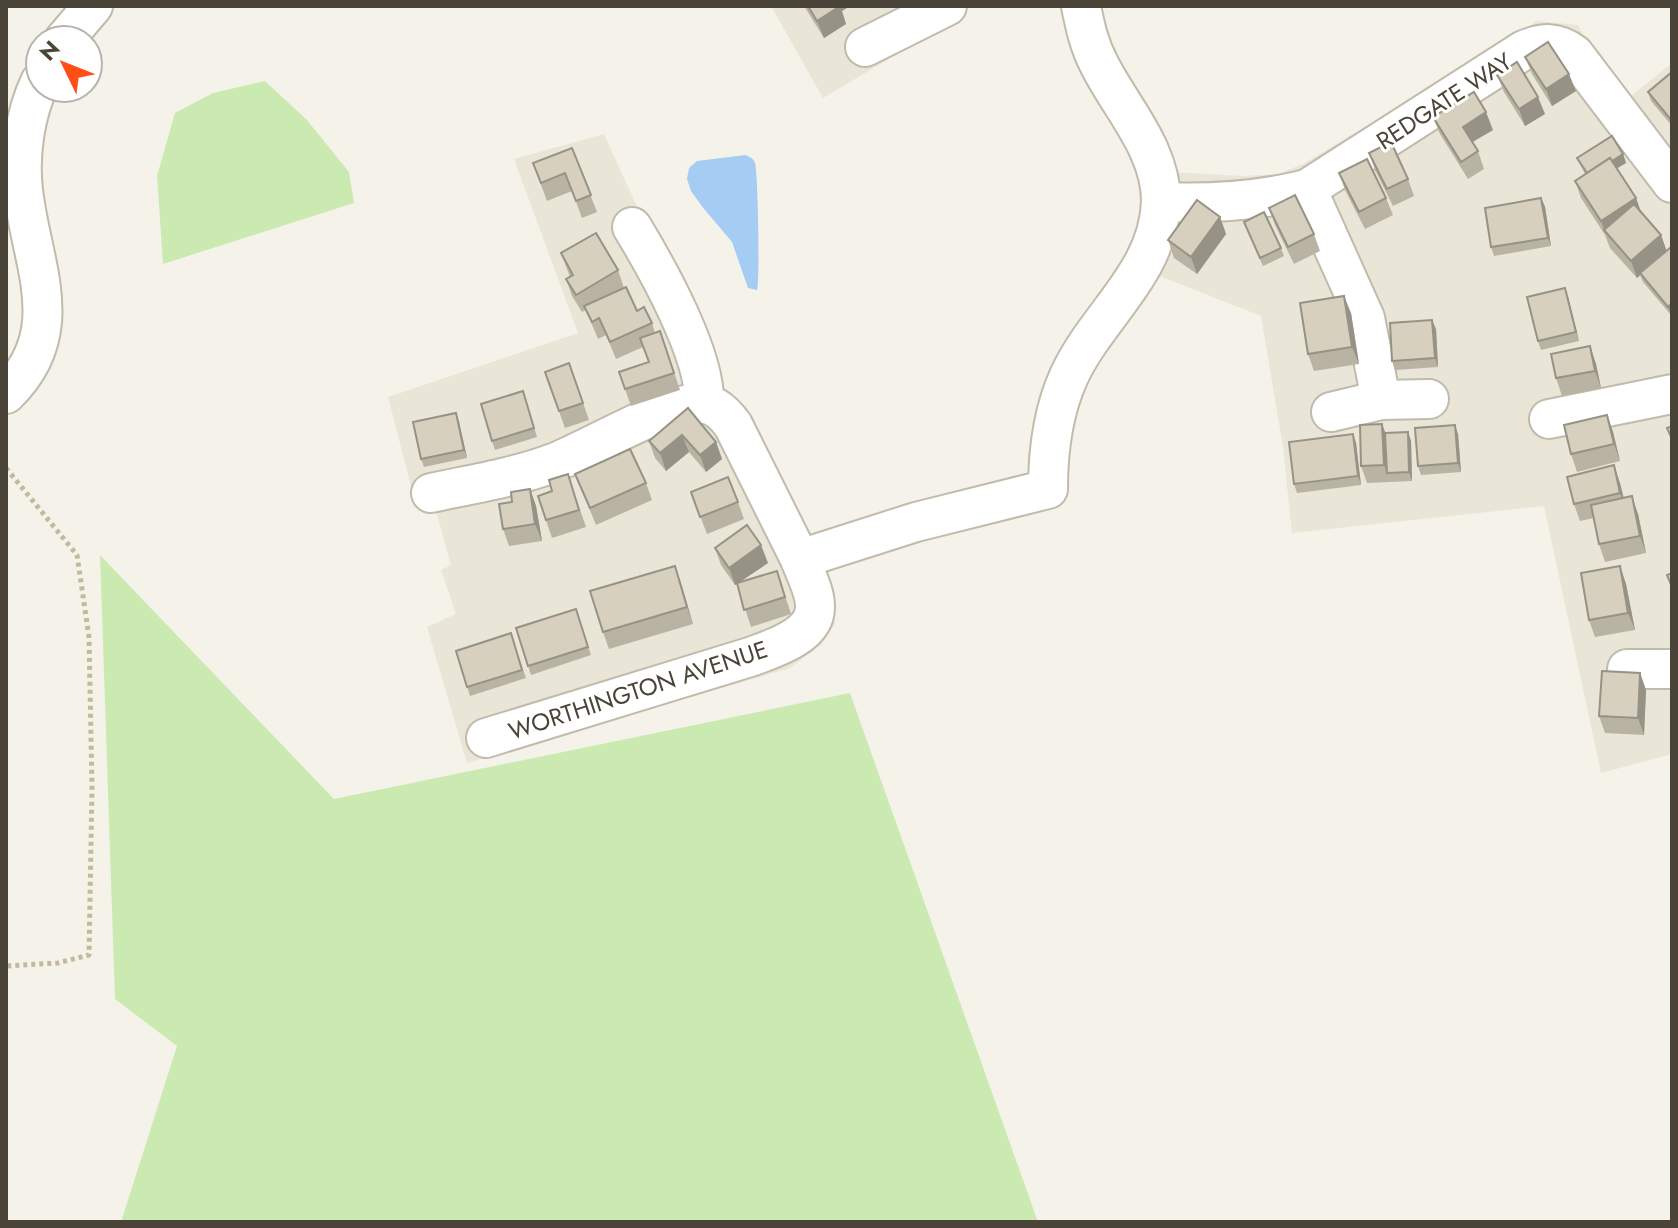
<svg xmlns="http://www.w3.org/2000/svg" width="1678" height="1228" font-family="Jost,sans-serif">
<style>
.residential{fill:#e9e5d7}
.green{fill:#cbeab2}
.water{fill:#a5ccf2}
.lines{fill:none;stroke-linecap:round;stroke-linejoin:round}
.minor-casing{stroke:#c1bbac;stroke-width:42}
.path{stroke:#c3b99c;stroke-width:5;stroke-dasharray:4 4;stroke-linecap:butt}
.minor{stroke:#fff;stroke-width:38}
.wall{fill:#b9b3a3}
.shaded-wall{fill:#969285}
.building{fill:#d7d0be;stroke:#969285;stroke-width:2}
.labels{text-anchor:middle;dominant-baseline:central;stroke-width:6;stroke-linejoin:round;paint-order:stroke}
.street-label{font-size:24px;fill:#494437;stroke:#fff}
</style>
<rect width="100%" height="100%" fill="#f5f3e9"/>
<g class="residential">
<polygon points="771,6 959,6 922,25 916,43 823,98"/>
<polygon points="1536,21 1578,25 1597,66 1625,101 1672,63 1672,754 1601,773 1544,506 1292,533 1283,447 1261,316 1157,275 1169,172 1243,176 1278,174 1303,164 1483,56 1515,40"/>
<polygon points="604,134 721,392 748,410 817,553 831,599 835,624 821,645 790,668 467,763 427,627 456,614 441,570 451,565 428,482 411,486 388,397 578,333 514,159"/>
</g>
<g class="green">
<polygon points="265,81 307,120 349,172 354,203 163,264 157,176 175,113 213,93"/>
<polygon points="100,555 334,799 850,693 1038,1222 121,1222 177,1046 115,999"/>
</g>
<path class="water" d="M746,155C751,158 753,158 755,163C758,171 760,283 757,290L748,288L732,242L704,209L691,191L687,179L689,168L697,161Z"/>
<g class="lines">
<g class="minor-casing">
<g id="minor">
<polyline points="64,40 93,6"/>
<polyline points="865,47 947,6"/>
<polyline points="1307,189 1365,318 1381,400"/>
<path d="M1161,202C1210,204 1259,201 1307,189L1524,50C1543,42 1557,41 1574,54L1672,183"/>
<path d="M632,227C657,268 707,357 704,404"/>
<path d="M6,394C71,331 31,264 23,190C19,154 25,114 40,82"/>
<polyline points="1331,412 1381,400 1429,399"/>
<polyline points="1549,419 1672,394"/>
<path d="M431,493C473,484 517,477 556,462C593,447 663,405 698,403C713,402 725,414 733,425L800,559L916,522L1048,489C1048,451 1053,411 1069,376C1097,315 1159,273 1161,201C1161,149 1121,108 1099,64C1089,45 1085,26 1081,6"/>
<polyline points="1627,669 1672,669"/>
<path d="M486,738L750,657C772,649 816,636 815,606C815,591 805,573 800,559"/>
</g>
</g>
<polyline class="path" points="6,468 77,555 89,637 92,788 89,955 58,963 6,966"/>
<use href="#minor" class="minor"/>
</g>
<g class="wall">
<polygon points="804,6 850,6 842,11 846,24 824,38"/>
<polygon points="1525,57 1576,91 1552,106 1532,74"/>
<polygon points="1672,72 1672,126 1651,101 1648,92"/>
<polygon points="1497,75 1545,114 1525,126 1504,92"/>
<polygon points="1433,117 1493,130 1472,142 1478,151 1484,169 1468,179 1440,134"/>
<polygon points="572,148 597,212 582,218 572,191 547,201 533,163"/>
<polygon points="1369,153 1408,179 1414,196 1393,206 1375,170"/>
<polygon points="1623,154 1626,163 1616,168 1636,198 1641,212 1661,235 1666,250 1672,248 1672,314 1671,315 1643,282 1640,275 1637,278 1610,248 1605,235 1581,198 1575,181 1585,174 1577,158"/>
<polygon points="1339,173 1386,198 1393,215 1365,229 1345,190"/>
<polygon points="1541,198 1545,207 1551,246 1494,256 1491,247"/>
<polygon points="1269,208 1314,234 1320,251 1294,264 1275,225"/>
<polygon points="1220,217 1226,234 1197,274 1174,258 1168,240"/>
<polygon points="1244,222 1281,248 1284,256 1263,266"/>
<polygon points="561,253 618,270 624,288 637,311 652,323 655,333 660,331 680,390 631,406 619,372 649,362 643,347 616,359 606,335 598,339 586,310 582,312 572,296 566,279 570,277"/>
<polygon points="1568,297 1579,341 1541,350 1538,341"/>
<polygon points="1351,313 1359,364 1314,371 1308,354"/>
<polygon points="1436,329 1438,367 1395,370 1392,361"/>
<polygon points="1590,346 1596,364 1601,388 1562,396 1556,378"/>
<polygon points="569,363 589,420 565,428 545,372"/>
<polygon points="523,391 537,437 495,450 492,441"/>
<polygon points="688,408 716,442 722,459 706,472 689,452 666,471 655,458 649,441"/>
<polygon points="456,413 459,422 467,458 424,467 421,459"/>
<polygon points="1607,415 1613,432 1620,461 1577,472 1571,454"/>
<polygon points="1408,432 1411,441 1412,481 1367,483 1361,466 1385,433"/>
<polygon points="1353,434 1356,443 1361,485 1297,493 1294,484"/>
<polygon points="1458,434 1461,472 1421,475 1418,466"/>
<polygon points="575,474 646,483 652,500 596,525"/>
<polygon points="1620,483 1624,498 1638,514 1646,553 1605,562 1599,544 1594,518 1580,521 1574,504"/>
<polygon points="530,489 536,506 542,541 509,546 503,529 512,502"/>
<polygon points="552,491 574,492 586,527 552,538 546,520"/>
<polygon points="691,492 738,502 744,519 707,534"/>
<polygon points="715,548 768,563 740,582 777,571 791,614 751,627 737,584 735,585 721,565"/>
<polygon points="675,566 693,624 609,649 603,632"/>
<polygon points="1620,566 1626,584 1635,630 1595,637 1589,620"/>
<polygon points="576,609 591,655 531,675 516,628"/>
<polygon points="511,633 526,678 470,696 456,651"/>
<polygon points="1640,673 1646,690 1644,735 1605,733 1599,716"/>
</g>
<g class="shaded-wall">
<polygon points="837,6 850,6 842,11 846,24 824,38 817,21"/>
<polygon points="1569,74 1576,91 1552,106 1546,89"/>
<polygon points="1538,97 1545,114 1525,126 1519,109"/>
<polygon points="1486,112 1493,130 1469,144 1463,127"/>
<polygon points="1623,154 1626,163 1591,184 1588,175"/>
<polygon points="1541,198 1545,207 1551,246 1548,238"/>
<polygon points="1636,198 1642,215 1605,232 1601,221"/>
<polygon points="1220,217 1226,234 1197,274 1191,257"/>
<polygon points="1661,235 1667,252 1637,278 1631,261"/>
<polygon points="1565,288 1568,297 1579,341 1576,332"/>
<polygon points="1344,296 1351,313 1359,364 1352,347"/>
<polygon points="1672,303 1672,314 1671,315 1668,307"/>
<polygon points="1432,320 1436,329 1438,367 1435,358"/>
<polygon points="1590,346 1596,364 1601,388 1595,371"/>
<polygon points="456,413 459,422 467,458 464,450"/>
<polygon points="1607,415 1613,432 1620,461 1614,444"/>
<polygon points="1382,424 1389,442 1387,473 1384,465"/>
<polygon points="1455,425 1458,434 1461,472 1458,463"/>
<polygon points="1408,432 1411,441 1412,481 1409,472"/>
<polygon points="1353,434 1356,443 1361,485 1358,476"/>
<polygon points="682,435 689,452 666,471 660,453"/>
<polygon points="716,442 722,459 706,472 700,455"/>
<polygon points="1614,465 1620,483 1626,510 1620,493"/>
<polygon points="530,489 536,506 542,541 535,524"/>
<polygon points="1632,496 1638,514 1646,553 1640,536"/>
<polygon points="761,545 768,563 735,585 729,568"/>
<polygon points="675,566 681,583 693,624 687,607"/>
<polygon points="1620,566 1626,584 1635,630 1628,613"/>
<polygon points="1640,673 1646,690 1644,735 1638,718"/>
</g>
<g class="building">
<polygon points="808,6 840,6 817,21"/>
<polygon points="1548,42 1569,74 1546,89 1525,57"/>
<polygon points="1517,62 1538,97 1519,109 1497,75"/>
<polygon points="1672,72 1672,121 1648,92"/>
<polygon points="1474,92 1486,112 1463,127 1478,151 1461,162 1433,117"/>
<polygon points="1612,136 1623,154 1612,161 1610,158 1587,173 1577,158"/>
<polygon points="1391,142 1408,179 1387,189 1369,153"/>
<polygon points="572,148 591,195 576,201 565,173 541,183 533,163"/>
<polygon points="1610,158 1636,198 1601,221 1575,181"/>
<polygon points="1367,159 1386,198 1359,212 1339,173"/>
<polygon points="1295,195 1314,234 1288,247 1269,208"/>
<polygon points="1541,198 1548,238 1491,247 1485,208"/>
<polygon points="1197,200 1220,217 1191,257 1168,240"/>
<polygon points="1634,204 1661,235 1631,261 1604,230"/>
<polygon points="1264,212 1281,248 1260,258 1244,222"/>
<polygon points="596,233 618,270 576,295 566,279 573,275 561,253"/>
<polygon points="1671,247 1672,248 1672,303 1668,307 1640,273"/>
<polygon points="626,287 637,311 644,307 652,323 610,342 599,318 592,322 584,306"/>
<polygon points="1565,288 1576,332 1538,341 1527,297"/>
<polygon points="1344,296 1352,347 1308,354 1300,303"/>
<polygon points="1432,320 1435,358 1392,361 1390,323"/>
<polygon points="660,331 674,373 625,389 619,372 649,362 640,338"/>
<polygon points="1590,346 1595,371 1556,378 1551,354"/>
<polygon points="569,363 583,403 559,411 545,372"/>
<polygon points="523,391 534,428 492,441 481,404"/>
<polygon points="688,408 716,442 700,455 682,435 660,453 649,441"/>
<polygon points="456,413 464,450 421,459 413,422"/>
<polygon points="1607,415 1614,444 1571,454 1564,425"/>
<polygon points="1382,424 1384,465 1361,466 1360,425"/>
<polygon points="1455,425 1458,463 1418,466 1415,428"/>
<polygon points="1672,426 1672,439 1667,428"/>
<polygon points="1408,432 1409,472 1387,473 1385,433"/>
<polygon points="1353,434 1358,476 1294,484 1289,442"/>
<polygon points="630,449 646,483 590,508 575,474"/>
<polygon points="1614,465 1620,493 1574,504 1567,477"/>
<polygon points="568,474 579,510 546,520 538,496 552,491 549,480"/>
<polygon points="728,477 738,502 700,517 691,492"/>
<polygon points="530,489 535,524 503,529 499,504 512,502 511,492"/>
<polygon points="1632,496 1640,536 1599,544 1591,505"/>
<polygon points="747,525 761,545 729,568 715,548"/>
<polygon points="675,566 687,607 603,632 590,591"/>
<polygon points="1620,566 1628,613 1589,620 1581,573"/>
<polygon points="777,571 785,597 744,610 737,583"/>
<polygon points="1672,573 1672,587 1667,575"/>
<polygon points="576,609 588,647 528,666 516,628"/>
<polygon points="511,633 522,670 467,687 456,651"/>
<polygon points="1602,671 1640,673 1638,718 1599,716"/>
</g>
<g class="labels">
<g class="street-label">
<text transform="translate(1444 101) rotate(-33)">REDGATE WAY</text>
<text transform="translate(638 690) rotate(-18)">WORTHINGTON AVENUE</text>
</g>
</g>
<rect width="1678" height="1228" fill="none" stroke="#494437" stroke-width="16"/>
<g transform="translate(64 64) rotate(313)"><circle r="38" fill="#ffffff" stroke="#b6b4af" stroke-width="2"/>
<path d="M0-6L14 30L0 20L-14 30Z" fill="#ff4f17"/>
<text y="-12" font-size="22" font-weight="bold" text-anchor="middle" fill="#494437">N</text>
</g>
</svg>
